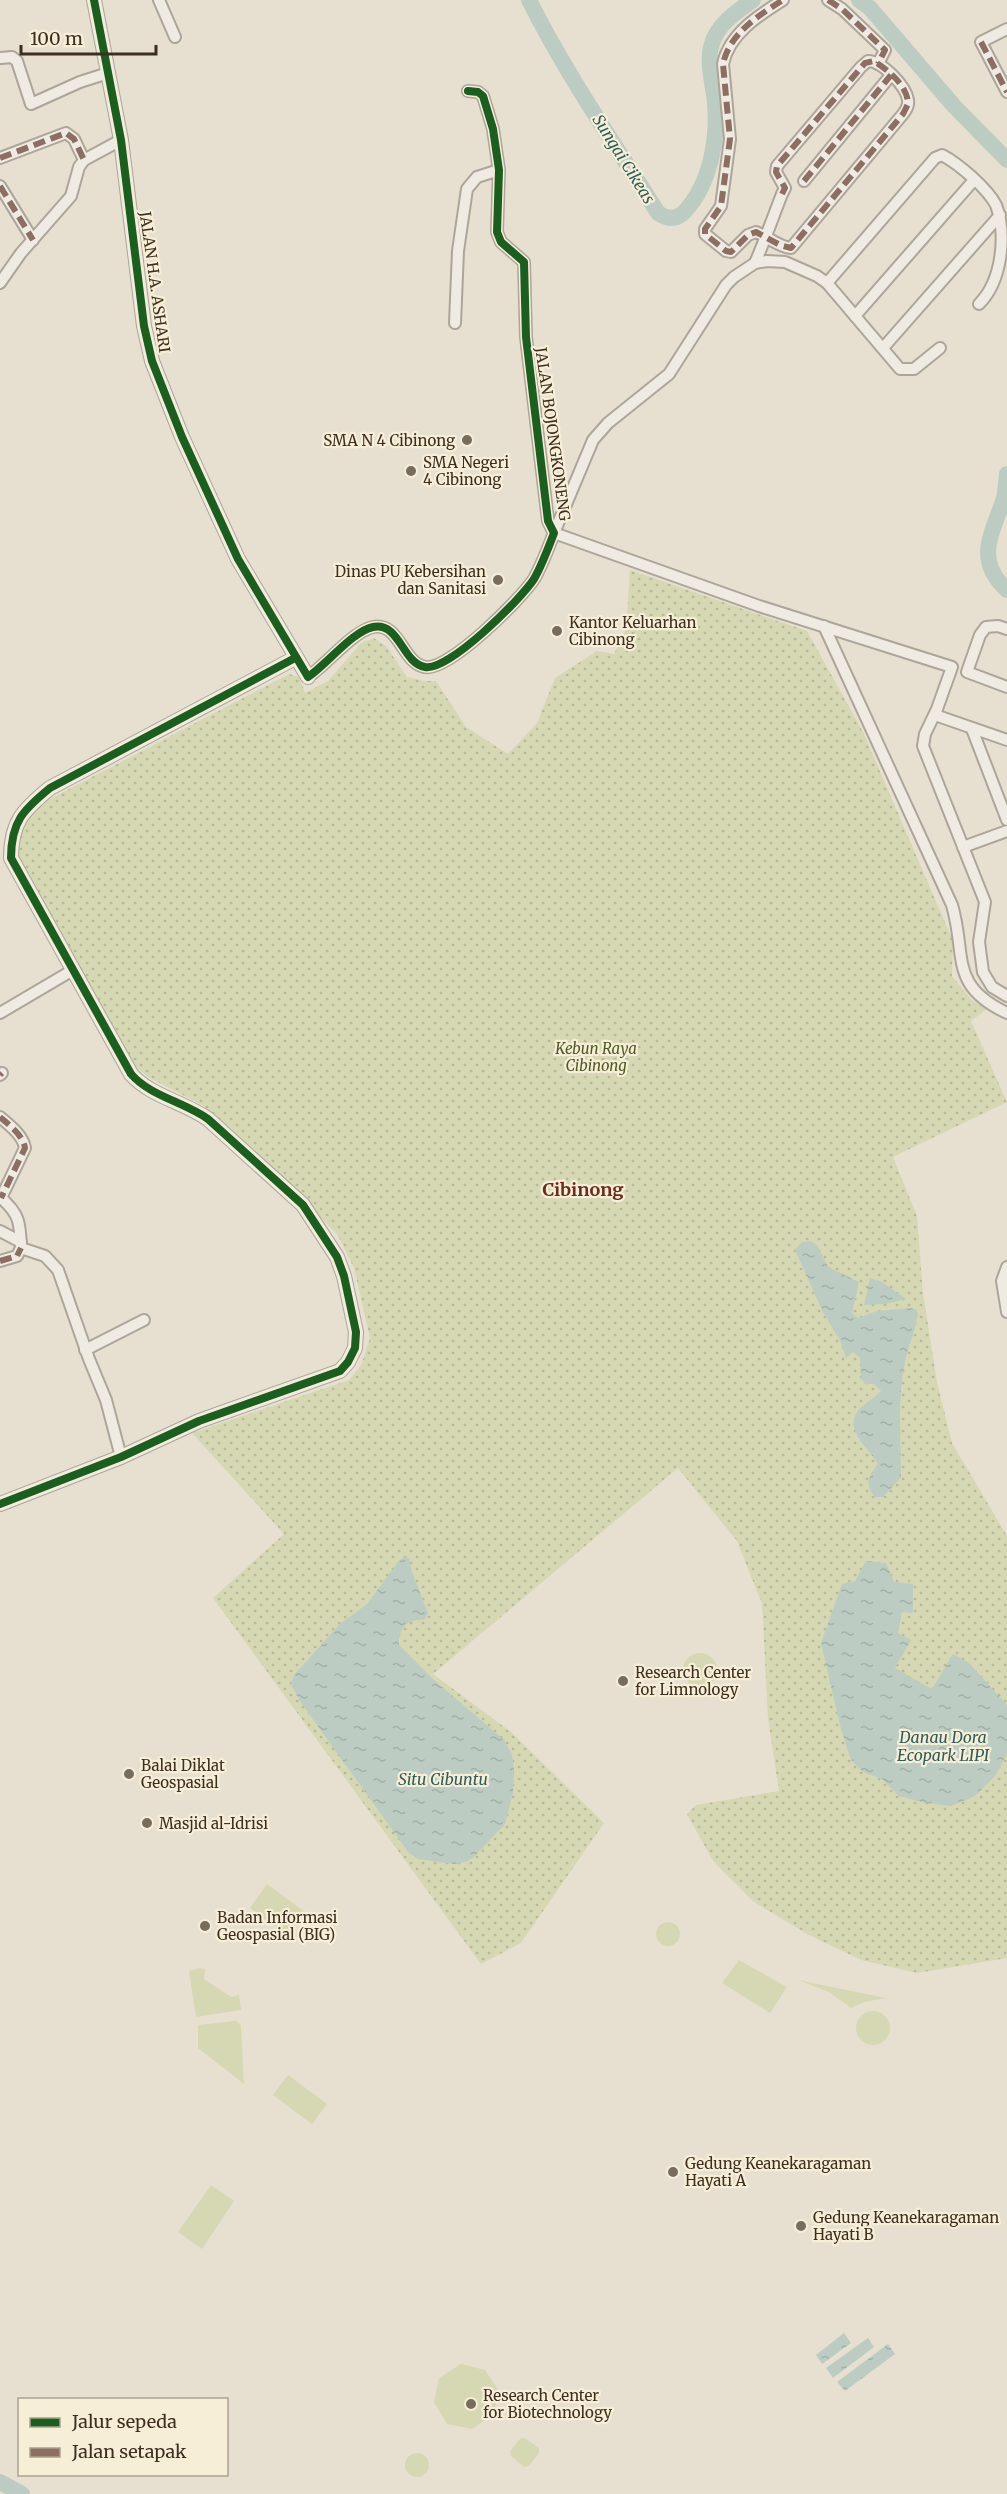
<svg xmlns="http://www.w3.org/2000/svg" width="1007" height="2494" font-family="Merriweather,serif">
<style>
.green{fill:#d6d7b3}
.park{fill:url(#park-dots)}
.water{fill:url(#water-ripples)}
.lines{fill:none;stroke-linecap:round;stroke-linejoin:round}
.river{stroke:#bcccc2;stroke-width:16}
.minor-casing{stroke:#ada599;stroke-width:14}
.tertiary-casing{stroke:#ada599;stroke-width:16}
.minor{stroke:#efebe3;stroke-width:10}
.tertiary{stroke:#efebe3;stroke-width:14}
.quiet{stroke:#8d6e63;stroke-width:6;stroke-dasharray:12 6;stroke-linecap:butt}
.cycleway-casing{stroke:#f7eed8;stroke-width:11}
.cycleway{stroke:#1b5e20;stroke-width:8}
.poi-dot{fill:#786c5e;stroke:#f7eed8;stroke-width:2}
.labels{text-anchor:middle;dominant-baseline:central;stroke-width:4.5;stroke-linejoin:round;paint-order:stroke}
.street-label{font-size:15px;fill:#3d2e20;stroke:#f7eed8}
.poi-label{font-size:15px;fill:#3d2e20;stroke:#f7eed8;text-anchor:start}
.park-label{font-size:15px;font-style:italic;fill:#4d5a26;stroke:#f7eed8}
.water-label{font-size:16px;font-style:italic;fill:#2f5d5a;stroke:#f7eed8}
.quarter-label{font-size:18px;font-weight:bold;fill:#6b2e1e;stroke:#f7eed8}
</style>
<defs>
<pattern id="park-dots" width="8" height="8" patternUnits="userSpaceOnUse" patternTransform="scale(1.5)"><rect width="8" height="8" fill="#d6d7b3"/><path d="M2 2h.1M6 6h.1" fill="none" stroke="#b9b99a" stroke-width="1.8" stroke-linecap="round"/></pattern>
<pattern id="water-ripples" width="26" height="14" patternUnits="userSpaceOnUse" patternTransform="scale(1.5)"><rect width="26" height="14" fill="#bcccc2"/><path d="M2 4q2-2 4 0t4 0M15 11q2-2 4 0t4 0" fill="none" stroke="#a2b0a6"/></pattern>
</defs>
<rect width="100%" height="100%" fill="#e7e0d1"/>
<g class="green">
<circle cx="700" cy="1670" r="17"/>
<polygon points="267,1884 305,1912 287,1936 250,1908"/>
<circle cx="668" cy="1934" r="12"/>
<polygon points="739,1960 787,1987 770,2013 722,1983"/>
<polygon points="200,1968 205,1969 204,1979 231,1997 239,1995 241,2010 196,2017 189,1971"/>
<polygon points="798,1980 886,1998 864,2002 851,2008 829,1992"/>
<circle cx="873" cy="2028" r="17"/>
<polygon points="236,2021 241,2025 244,2084 198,2048 198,2025"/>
<polygon points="288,2075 327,2104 312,2124 273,2095"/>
<polygon points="211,2185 234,2201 202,2249 178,2232"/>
<polygon points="461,2364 485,2370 499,2391 493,2415 472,2429 447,2424 434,2402 439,2378"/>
<polygon points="525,2438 539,2448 539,2453 529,2466 524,2467 511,2456 510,2451 520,2439"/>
<circle cx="417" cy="2465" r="12"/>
</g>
<path class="park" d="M630,570L807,631L863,732L953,941L952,976L972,1000L987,1009L971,1021L1007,1102L893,1157L917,1216L923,1293L937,1382L952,1443L1007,1536V1958L917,1973L861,1960L809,1935L754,1902L713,1861L687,1814L696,1805L779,1791L768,1719L762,1604L737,1541L678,1468L433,1674L511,1732L604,1823L521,1943L481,1964L213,1598L284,1534L192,1433L349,1380L361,1365L370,1338L354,1268L337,1234L226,1124L202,1105L148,1077L130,1062L18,859C18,827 25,817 50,799L289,674L299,677L305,693L328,681L361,643L374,638L386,646L407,677L424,681H436L466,727L508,754L537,723L555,678L597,651L614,654L626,629Z"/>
<g class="water">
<path d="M810,1241L817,1245L828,1267L859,1282L852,1313L858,1318L877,1311L913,1308L918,1313C916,1330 908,1345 905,1362C897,1399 901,1439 901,1477L883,1497H875C864,1484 869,1476 878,1464C870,1450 846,1432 856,1414C860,1405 874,1399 881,1391L874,1384H865L861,1378L860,1358L853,1352L846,1358L840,1340L823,1312L795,1250L802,1242Z"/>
<polygon points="870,1278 882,1282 906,1299 885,1304 864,1305"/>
<path d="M404,1557L409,1558L412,1572L428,1613L424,1620C408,1618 398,1628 399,1645L433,1679L503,1739L512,1754L514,1770L513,1793L505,1824L474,1857L466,1862L454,1864L418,1859L409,1853L299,1700L291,1684L294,1675L340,1624L367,1604L398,1562Z"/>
<polygon points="866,1561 886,1563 894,1582 913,1584 913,1613 902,1612 898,1633 911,1640 895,1668 932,1689 953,1654 969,1663 1007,1705 1007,1754 995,1776 975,1796 951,1806 926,1803 899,1796 882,1779 863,1772 851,1760 841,1729 821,1643 842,1584 855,1581"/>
<polygon points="844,2333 851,2343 822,2364 816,2355"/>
<polygon points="868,2338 874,2347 833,2378 826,2368"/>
<polygon points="888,2344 895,2354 845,2391 837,2382"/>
</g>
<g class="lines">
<g class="river">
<path d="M529,0C566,74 614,143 658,213C668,220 678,220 686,210C711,182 718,138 715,102C713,84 707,64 711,47C716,25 736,12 753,0"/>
<polyline points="859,0 870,8 954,106 1007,160"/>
<path d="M1007,474C1006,481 1006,490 1004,498C993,533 973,559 1007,590"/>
<polyline points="0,2482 22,2494"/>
</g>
<g class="minor-casing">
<g id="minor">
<polyline points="159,0 175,37"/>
<polyline points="828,0 842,9 885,50 878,64"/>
<polyline points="1007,29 981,42 1007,92"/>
<polyline points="1,58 12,57 17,61 31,104 80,82 108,73"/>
<polyline points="0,158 66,133 74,139 84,160"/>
<polyline points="804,181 891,75"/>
<polyline points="0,186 33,240"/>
<path d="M755,263C765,240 773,217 782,194L785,188L776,172L777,166L861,67L868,61C882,61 906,86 908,100C909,106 906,110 903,114L791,248C779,247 768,237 756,232L748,235L731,252L726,251L705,234V229L721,206L730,139L723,64C729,34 759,15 783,0"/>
<polyline points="0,283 21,253 71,196 79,167 84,160 121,140"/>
<path d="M827,283L935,158L942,155C959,164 987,188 996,205C1007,235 1002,281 979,304"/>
<polyline points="855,316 974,180"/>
<polyline points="455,323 458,251 467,189 477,177 499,170"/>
<polyline points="883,348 1000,215"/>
<polyline points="940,348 914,369 900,369 827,283 817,276 785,262 767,261 755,263 734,277 726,285 669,374 608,423 593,440 554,533 759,606 952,667 937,709 925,734 923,746 985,902 979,942 983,972 992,987 1007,996"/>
<path d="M824,626L952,905C967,956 948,985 1007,1013"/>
<polyline points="1007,629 998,626 986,627 980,635 967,672 1007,687"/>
<path d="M308,677C326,665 353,631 373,627C400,622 402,663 425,667C448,672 521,599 534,579C542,565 548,549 554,533L548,521L526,337L524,262L501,242L497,232L499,170L493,129L483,96L478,92L468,91"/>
<polyline points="935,715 1007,740"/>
<polyline points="972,729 1007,820"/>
<polyline points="963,847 1007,831"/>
<polyline points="0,1013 73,970"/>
<polyline points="0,1075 2,1073"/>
<path d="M0,1117C9,1125 23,1135 25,1148L1,1198"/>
<path d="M0,1197C20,1214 20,1223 21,1248L45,1256L58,1270L89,1359L106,1400L121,1457"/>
<polyline points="0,1231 21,1242"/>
<polyline points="0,1261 17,1256 21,1248"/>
<polyline points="1007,1267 1002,1281 1007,1312"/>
<polyline points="85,1350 144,1320"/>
</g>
</g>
<g class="tertiary-casing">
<g id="tertiary">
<polyline points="94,0 121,140 144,326 152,361 182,437 238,559 308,677"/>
<path d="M0,1504L121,1457L199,1421L340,1371L348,1362L355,1348L356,1332L344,1276L337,1257L303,1205L208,1119C184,1102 150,1096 131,1074L11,858C11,822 23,810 50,788L295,658"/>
</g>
</g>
<use href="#minor" class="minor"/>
<use href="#tertiary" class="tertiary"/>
<g class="quiet">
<polyline points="828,0 842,9 885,50 878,64"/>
<polyline points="981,42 1007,92"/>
<polyline points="0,158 66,133 74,139 84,160"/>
<polyline points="804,181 891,75"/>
<polyline points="0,186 33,240"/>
<path d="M782,194L785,188L776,172L777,166L865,63L874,61C888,70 908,86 908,104L903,114L791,248L780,245L756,232L748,235L731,252L726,251L705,234V229L721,206L730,139L723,64C729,34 759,15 783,0"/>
<polyline points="0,1075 2,1073"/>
<path d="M0,1117C9,1125 23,1135 25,1148L1,1198"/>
<polyline points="0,1261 17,1256 21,1248"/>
</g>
<g class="cycleway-casing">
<g id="cycleway">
<path d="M94,0L121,140L144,326L152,361L182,437L238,559L308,677C326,665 353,631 373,627C400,622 402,663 425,667C448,672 521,599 534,579C542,565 548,549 554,533L548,521L526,337L524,262L501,242L497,232L499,170L493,129L483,96L478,92L468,91"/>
<path d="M0,1504L121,1457L199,1421L340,1371L348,1362L355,1348L356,1332L344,1276L337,1257L303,1205L208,1119C184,1102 150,1096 131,1074L11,858C11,822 23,810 50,788L295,658"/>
</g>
</g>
<use href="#cycleway" class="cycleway"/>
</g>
<g class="poi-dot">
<circle cx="467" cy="440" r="6"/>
<circle cx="411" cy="471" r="6"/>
<circle cx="498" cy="580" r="6"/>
<circle cx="557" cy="631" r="6"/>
<circle cx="623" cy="1681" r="6"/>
<circle cx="129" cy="1774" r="6"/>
<circle cx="147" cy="1823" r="6"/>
<circle cx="205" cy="1926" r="6"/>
<circle cx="673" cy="2172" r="6"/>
<circle cx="801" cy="2226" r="6"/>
<circle cx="471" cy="2404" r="6"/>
</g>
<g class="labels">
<g class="street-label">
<text transform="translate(155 282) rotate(82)">JALAN H.A. ASHARI</text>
<text transform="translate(553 434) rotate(82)">JALAN BOJONGKONENG</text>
</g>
<g class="poi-label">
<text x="455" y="440" text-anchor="end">SMA N 4 Cibinong</text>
<text x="423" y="462">SMA Negeri<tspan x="423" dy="17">4 Cibinong</tspan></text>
<text x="486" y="571" text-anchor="end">Dinas PU Kebersihan<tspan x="486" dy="17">dan Sanitasi</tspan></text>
<text x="569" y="622">Kantor Keluarhan<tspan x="569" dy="17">Cibinong</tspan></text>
<text x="635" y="1672">Research Center<tspan x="635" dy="17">for Limnology</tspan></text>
<text x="141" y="1765">Balai Diklat<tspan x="141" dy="17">Geospasial</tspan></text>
<text x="159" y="1823">Masjid al-Idrisi</text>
<text x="217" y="1917">Badan Informasi<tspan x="217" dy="17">Geospasial (BIG)</tspan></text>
<text x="685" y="2163">Gedung Keanekaragaman<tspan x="685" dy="17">Hayati A</tspan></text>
<text x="813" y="2217">Gedung Keanekaragaman<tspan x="813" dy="17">Hayati B</tspan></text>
<text x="483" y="2395">Research Center<tspan x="483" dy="17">for Biotechnology</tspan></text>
</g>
<g class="park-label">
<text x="596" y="1048">Kebun Raya<tspan x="596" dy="17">Cibinong</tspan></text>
</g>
<g class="water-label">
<text transform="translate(624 159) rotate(58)">Sungai Cikeas</text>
<text x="943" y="1737">Danau Dora<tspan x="943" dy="18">Ecopark LIPI</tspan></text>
<text x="443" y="1779">Situ Cibuntu</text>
</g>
<g class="quarter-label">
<text x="583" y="1189">Cibinong</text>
</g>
</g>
<rect x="18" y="2398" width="210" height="78" fill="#f7eed8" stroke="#ada18e" stroke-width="1.5"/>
<rect x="30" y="2418" width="30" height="9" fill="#1b5e20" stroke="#ada18e" stroke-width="1.5"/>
<text x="72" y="2428" font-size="18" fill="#3d2e20">Jalur sepeda</text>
<rect x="30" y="2448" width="30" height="9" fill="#8d6e63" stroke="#ada18e" stroke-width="1.5"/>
<text x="72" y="2458" font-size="18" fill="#3d2e20">Jalan setapak</text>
<path d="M21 45v9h135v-9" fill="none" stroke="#3d2e20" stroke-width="3"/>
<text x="30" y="45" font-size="18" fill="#3d2e20" stroke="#f7eed8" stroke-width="4.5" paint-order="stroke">100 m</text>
</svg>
